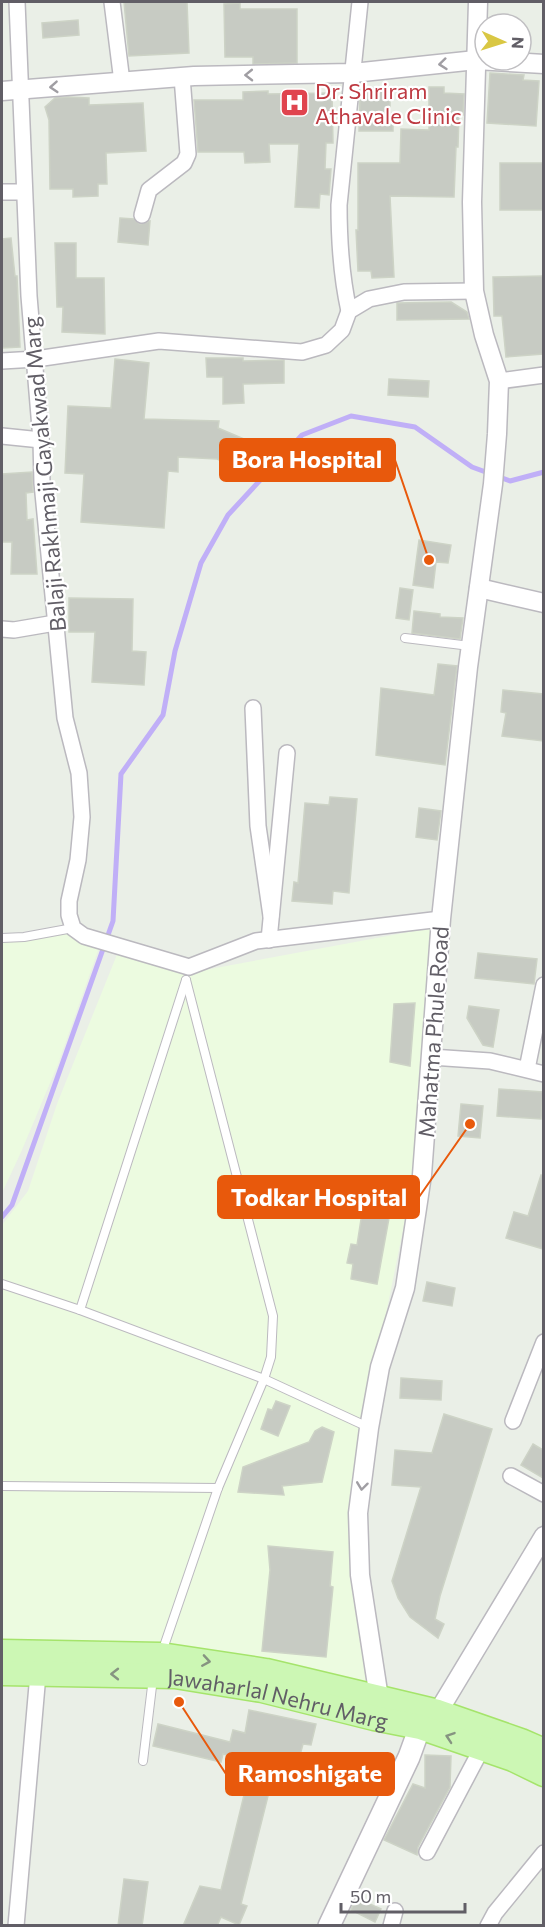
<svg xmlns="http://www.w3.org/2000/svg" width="545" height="1927" font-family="Commissioner,sans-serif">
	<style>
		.commercial { fill: #ecfbe0 }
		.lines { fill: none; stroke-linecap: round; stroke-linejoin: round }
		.stream { stroke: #c0aff7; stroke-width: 5 }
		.building { fill: #c7cbc3; stroke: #cdd3c6; stroke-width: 1.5 }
		.service-casing { stroke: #bbb9bf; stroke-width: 10 }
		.minor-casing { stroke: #bbb9bf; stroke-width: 18 }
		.tertiary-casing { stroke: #bbb9bf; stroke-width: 21 }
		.secondary-casing { stroke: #bbb8bf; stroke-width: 24 }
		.primary-casing { stroke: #a5e46b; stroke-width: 27 }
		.service { stroke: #fff; stroke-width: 8 }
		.minor { stroke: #fff; stroke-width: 15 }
		.tertiary { stroke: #fff; stroke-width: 18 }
		.secondary { stroke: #fff; stroke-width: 21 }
		.primary { stroke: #ccf7b4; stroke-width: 24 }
		.oneway { stroke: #a09ea3 }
		.oneway2 { stroke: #869481 }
		.labels { text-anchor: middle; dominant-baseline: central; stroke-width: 4.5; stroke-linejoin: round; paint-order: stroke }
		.health-label { font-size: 22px; fill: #be3a42; stroke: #fff; text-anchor: start }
		.street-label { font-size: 22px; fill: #615e66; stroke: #fff }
		.leader { fill: none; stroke: #e8590c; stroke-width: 2 }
		.callout-dot { fill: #e8590c; stroke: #fff; stroke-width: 2 }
		.callout { fill: #e8590c; stroke: #e8590c; stroke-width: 2 }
		.callout-label { font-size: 24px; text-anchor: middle; font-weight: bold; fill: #fff }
	</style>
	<rect width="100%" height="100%" fill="#eaefe7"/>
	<g class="commercial">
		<polygon points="436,927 418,1156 358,1452 351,1569 373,1690 2,1646 2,1225 28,1191 57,1104 118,952 183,974"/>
		<polygon points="72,933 99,948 58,1064 22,1150 2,1193 2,943"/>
	</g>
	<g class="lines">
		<polyline class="stream" points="2,1217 12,1205 113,921 121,774 163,715 175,651 201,563 228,515 302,435 351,416 415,427 472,467 510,481 544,472"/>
	</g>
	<g class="building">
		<polygon points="124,2 187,2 189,53 129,56"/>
		<polygon points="240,3 240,9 297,9 297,63 253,64 253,57 225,57 224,4"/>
		<polygon points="78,20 79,35 43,38 42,23"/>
		<polygon points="490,73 524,75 523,80 539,81 536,126 487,123"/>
		<polygon points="390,87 390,113 393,113 393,131 359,131 360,97 369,88"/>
		<polygon points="429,87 444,87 444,93 464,94 463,115 459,115 458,147 456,147 454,197 390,196 394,277 372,278 371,271 358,271 356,230 358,230 358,163 400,163 401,129 429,130"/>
		<polygon points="268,91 268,94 332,93 333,143 326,143 325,169 331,169 329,195 320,194 319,208 295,207 299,144 269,144 270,162 245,163 244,152 198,152 194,100 243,100 243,92"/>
		<polygon points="68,97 89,98 89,105 143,103 146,151 106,153 107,184 98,184 98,196 73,197 73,189 50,189 49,120 45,107 55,98"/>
		<rect x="500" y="163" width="43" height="47"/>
		<polygon points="120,218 134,219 140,224 150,221 148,245 118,242"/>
		<polygon points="11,238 15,276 17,276 20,347 2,348 2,239"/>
		<polygon points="55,243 76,243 76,278 104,278 105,334 62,332 63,307 57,307"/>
		<polygon points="543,276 543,354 506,357 502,316 494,316 493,277"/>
		<polygon points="451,302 467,312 469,319 397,320 397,303"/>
		<polygon points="206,358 243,358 243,361 284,360 284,383 243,384 244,403 223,404 223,377 207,377"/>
		<polygon points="115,359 149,363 144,419 219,421 218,428 256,444 245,471 217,459 178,457 178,472 168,471 164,528 81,522 84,474 65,473 68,406 111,408"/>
		<polygon points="389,379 429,381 428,397 388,395"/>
		<polygon points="32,472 33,492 26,493 27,520 33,519 37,574 11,574 12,542 2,542 2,474"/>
		<polygon points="419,540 451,545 448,563 436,562 433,588 413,585"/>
		<polygon points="400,588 413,590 409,620 396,618"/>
		<polygon points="69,598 133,599 132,651 146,652 144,685 92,682 95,632 69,632"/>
		<polygon points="414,611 440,614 440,617 463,618 460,639 412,633"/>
		<polygon points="438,664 457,666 445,765 376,755 381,688 434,695"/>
		<polygon points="503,690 543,694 543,741 502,736 506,713 501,712"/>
		<polygon points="330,797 357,799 349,893 333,891 332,904 292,901 294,882 298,883 305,803 329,805"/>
		<polygon points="419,808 441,811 437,840 416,837"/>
		<polygon points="478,953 537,959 534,984 475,978"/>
		<polygon points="415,1003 410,1066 390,1062 394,1004"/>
		<polygon points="469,1006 499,1010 493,1047 483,1045 467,1018"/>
		<polygon points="499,1089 543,1092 541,1119 497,1116"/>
		<polygon points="461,1104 483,1106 480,1138 458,1136"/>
		<polygon points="541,1175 543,1176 543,1249 506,1238 514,1212 528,1216"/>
		<polygon points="362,1213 389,1218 377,1284 351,1279 353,1264 347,1263 351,1244 357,1245"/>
		<polygon points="427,1282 455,1288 452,1306 423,1301"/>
		<polygon points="401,1378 442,1381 441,1400 400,1398"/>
		<polygon points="276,1401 290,1406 278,1436 261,1429 268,1409 272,1410"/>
		<polygon points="444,1414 492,1429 440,1596 435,1619 444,1624 438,1638 410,1617 398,1598 392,1581 421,1487 392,1485 395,1450 432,1453"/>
		<polygon points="322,1427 334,1432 322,1482 282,1486 284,1495 238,1492 243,1467 309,1442 315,1431"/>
		<polygon points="533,1444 543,1450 543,1478 521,1465"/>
		<polygon points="268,1546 333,1552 330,1586 333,1587 326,1657 262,1651 270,1570"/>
		<polygon points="249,1710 316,1724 311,1745 303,1744 295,1774 275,1768 241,1904 247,1906 239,1925 221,1917 217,1926 183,1926 200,1886 221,1890 252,1762 223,1754 221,1762 153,1746 158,1724 230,1742 233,1730 245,1733"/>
		<polygon points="425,1755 451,1756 450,1787 418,1847 417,1855 384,1840 413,1784 425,1788"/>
		<polygon points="124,1879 148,1882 142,1926 118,1926"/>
		<polygon points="356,1898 381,1909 375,1922 351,1910"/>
	</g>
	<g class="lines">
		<defs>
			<g id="service">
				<polyline points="405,638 470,646"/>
				<polyline points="2,938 24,937 73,928"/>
				<polyline points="2,1284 80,1310 264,1379 368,1427"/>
				<polyline points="80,1310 186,980"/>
				<polyline points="2,1486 218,1488"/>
				<polyline points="162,1652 218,1488 264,1379 271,1357 273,1316 186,980"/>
				<polyline points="143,1761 153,1678"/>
			</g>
			<g id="minor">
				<polyline points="17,2 29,296 41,440 42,483 65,718 79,773 82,817 78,860 69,901 69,915 73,928 84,936 189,967 256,941 441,919"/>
				<polyline points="112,2 122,82"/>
				<polyline points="2,192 24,192"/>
				<polyline points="142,215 149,190 184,163 188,154 182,77"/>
				<path d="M 349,311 C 341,275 339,241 339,205 L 360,2"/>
				<polyline points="2,361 36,359 159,341 302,352 326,345 342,330 349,311 369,299 404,292 474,291"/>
				<polyline points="499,381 544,375"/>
				<polyline points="2,436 41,440"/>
				<polyline points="2,629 14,630 55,623"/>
				<polyline points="253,708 258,826 271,916"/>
				<polyline points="269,940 287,753"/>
				<polyline points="431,1057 490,1061 544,1074"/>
				<polyline points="527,1069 544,985"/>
				<polyline points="513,1421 544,1342"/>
				<polyline points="511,1476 544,1494"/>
				<polyline points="427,1852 482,1748"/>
				<polyline points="16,1926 38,1674"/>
				<polyline points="391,1926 395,1911"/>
				<polyline points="488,1926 495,1913 544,1853"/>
			</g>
			<g id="tertiary">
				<polyline points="2,91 194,76 353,73 476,60 544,64"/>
				<polyline points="479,588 544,603"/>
				<polyline points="376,1708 379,1698 360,1575 358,1513 369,1428 380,1367 405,1288 422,1175 441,919 468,667 493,484 497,434 499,381 484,335 474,291 472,202 478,2"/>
				<polyline points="438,1712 544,1536"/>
			</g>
			<polyline id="secondary" points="329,1926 409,1757 425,1713"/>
			<g id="primary">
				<polyline points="2,1652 161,1655 266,1671 438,1712 521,1741 544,1751"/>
				<path id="s1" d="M 2,1673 L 175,1676 L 262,1690 L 374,1718 L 420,1727 L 513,1759 L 544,1774"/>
			</g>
		</defs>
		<use href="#service" class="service-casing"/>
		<use href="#minor" class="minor-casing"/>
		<use href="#tertiary" class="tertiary-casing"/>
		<use href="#secondary" class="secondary-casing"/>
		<use href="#primary" class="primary-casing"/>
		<use href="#service" class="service"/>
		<use href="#minor" class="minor"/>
		<use href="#tertiary" class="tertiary"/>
		<use href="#secondary" class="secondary"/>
		<use href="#primary" class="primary"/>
	</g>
	<defs><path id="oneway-chevron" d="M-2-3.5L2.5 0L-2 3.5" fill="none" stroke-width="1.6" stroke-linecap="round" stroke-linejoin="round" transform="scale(1.5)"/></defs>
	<g class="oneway">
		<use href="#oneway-chevron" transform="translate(443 64) rotate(174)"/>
		<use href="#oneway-chevron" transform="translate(249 75) rotate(179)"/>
		<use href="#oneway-chevron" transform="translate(54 87) rotate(176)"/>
		<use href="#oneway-chevron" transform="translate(362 1486) rotate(97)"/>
	</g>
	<g class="oneway2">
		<use href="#oneway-chevron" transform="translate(206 1661) rotate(9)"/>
		<use href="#oneway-chevron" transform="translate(115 1674) rotate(-180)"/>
		<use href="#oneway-chevron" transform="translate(450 1737) rotate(-161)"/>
	</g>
	<defs>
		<symbol id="hospital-square" viewBox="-11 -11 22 22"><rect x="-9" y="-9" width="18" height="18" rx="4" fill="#e0444e" stroke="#fff"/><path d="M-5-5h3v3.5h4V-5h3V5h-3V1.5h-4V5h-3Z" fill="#fff"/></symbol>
	</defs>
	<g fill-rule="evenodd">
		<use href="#hospital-square" x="278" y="86" width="33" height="33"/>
	</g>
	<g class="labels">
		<g class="health-label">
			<text x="315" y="90">Dr. Shriram<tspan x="315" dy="25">Athavale Clinic</tspan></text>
		</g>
		<g class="street-label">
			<text transform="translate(44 474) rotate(-95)">Balaji Rakhmaji Gayakwad Marg</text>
			<text transform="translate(433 1032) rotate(-86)">Mahatma Phule Road</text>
			<text stroke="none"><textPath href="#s1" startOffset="278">Jawaharlal Nehru Marg</textPath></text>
		</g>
	</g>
	<path class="leader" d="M429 560L395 460M470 1124L419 1197M179 1702L226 1774"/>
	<g class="callout-dot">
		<circle cx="429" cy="560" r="6"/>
		<circle cx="470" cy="1124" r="6"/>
		<circle cx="179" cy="1702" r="6"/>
	</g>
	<g class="callout">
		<rect x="220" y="439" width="175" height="42" rx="6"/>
		<rect x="218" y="1176" width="201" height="42" rx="6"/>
		<rect x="226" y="1753" width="168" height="42" rx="6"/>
	</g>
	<g class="callout-label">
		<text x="307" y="468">Bora Hospital</text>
		<text x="319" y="1206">Todkar Hospital</text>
		<text x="310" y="1782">Ramoshigate</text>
	</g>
	<rect width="545" height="1927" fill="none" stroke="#615e66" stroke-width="6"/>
	<g transform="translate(503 42) rotate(93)"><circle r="28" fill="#ffffff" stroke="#c0bfc2" stroke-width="1.5"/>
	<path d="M0-4.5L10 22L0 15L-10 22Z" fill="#d9c743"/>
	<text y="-9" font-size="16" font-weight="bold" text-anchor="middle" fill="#615e66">N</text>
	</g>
	<path d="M341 1903v9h124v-9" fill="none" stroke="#615e66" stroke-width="3"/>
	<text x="350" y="1903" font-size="18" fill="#615e66" stroke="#ffffff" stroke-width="4.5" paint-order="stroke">50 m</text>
</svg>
